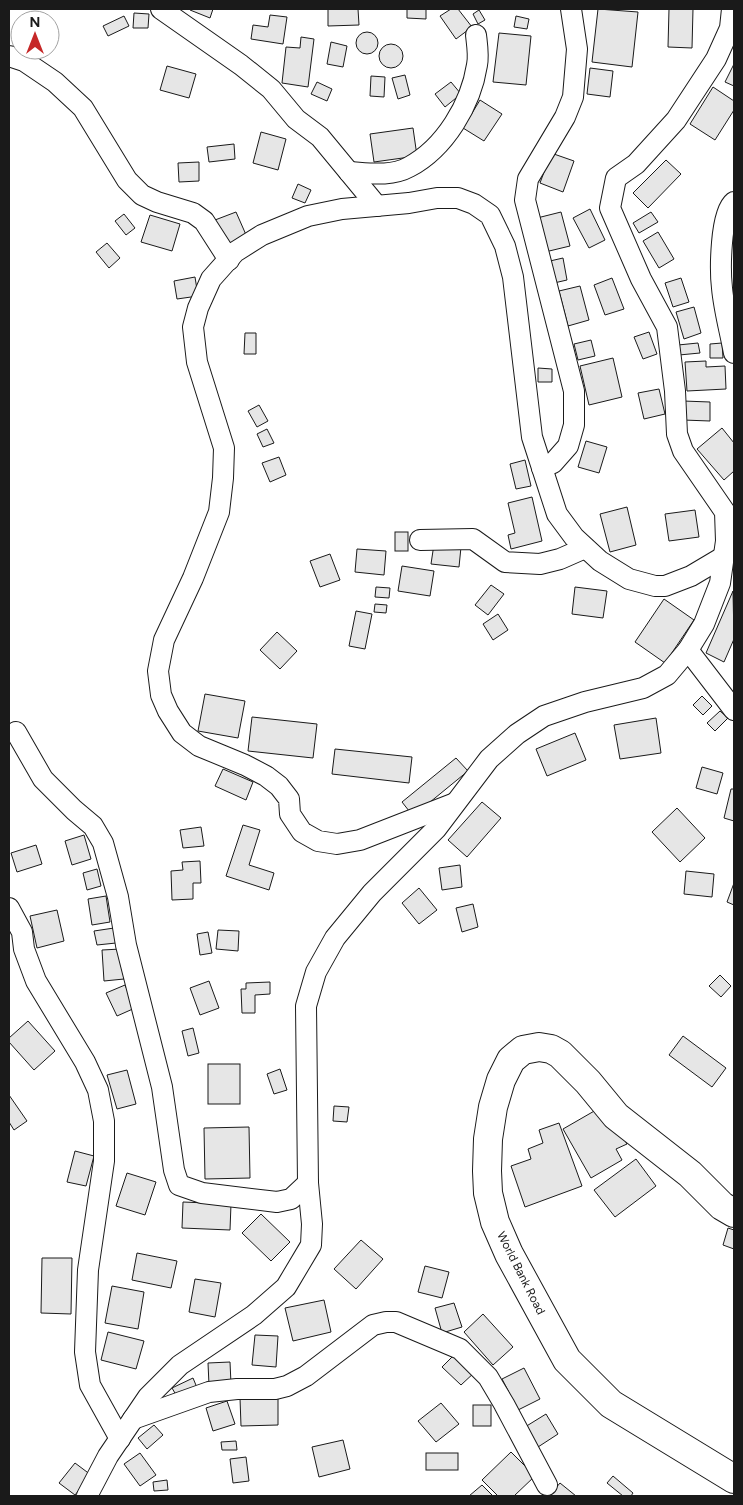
<svg xmlns="http://www.w3.org/2000/svg" width="743" height="1505" font-family="Figtree,sans-serif">
	<style>
		.building { fill: #e6e6e6; stroke: #1a1a1a }
		.lines { fill: none; stroke-linecap: round; stroke-linejoin: round }
		.minor-casing { stroke: #1a1a1a; stroke-width: 22 }
		.primary-casing { stroke: #1a1a1a; stroke-width: 30 }
		.minor { stroke: #fff; stroke-width: 20 }
		.primary { stroke: #fff; stroke-width: 28 }
		.labels { text-anchor: middle; dominant-baseline: central; stroke-width: 4; stroke-linejoin: round; paint-order: stroke }
		.street-label { font-size: 12px; fill: #1a1a1a; stroke: #fff }
	</style>
	<rect width="100%" height="100%" fill="#fff"/>
	<g class="building">
		<polygon points="190,9 213,9 210,18 190,10"/>
		<polygon points="328,9 358,9 359,25 328,26"/>
		<polygon points="407,9 426,9 426,19 407,18"/>
		<polygon points="451,9 458,9 472,27 456,39 440,16"/>
		<polygon points="598,9 638,12 632,67 592,62"/>
		<polygon points="669,9 693,9 692,48 668,47"/>
		<polygon points="479,10 485,20 478,24 473,14"/>
		<polygon points="134,13 149,14 148,28 133,28"/>
		<polygon points="270,15 287,17 283,44 251,39 253,25 268,27"/>
		<polygon points="124,16 129,26 108,36 103,26"/>
		<polygon points="516,16 529,19 527,29 514,27"/>
		<circle cx="367" cy="43" r="11"/>
		<polygon points="499,33 531,36 526,85 493,82"/>
		<polygon points="301,37 314,39 308,87 282,83 286,47 300,48"/>
		<polygon points="331,42 347,46 343,67 327,64"/>
		<circle cx="391" cy="56" r="12"/>
		<polygon points="734,64 734,86 725,82"/>
		<polygon points="167,66 196,74 189,98 160,90"/>
		<polygon points="590,68 613,71 610,97 587,94"/>
		<polygon points="405,75 410,95 398,99 392,78"/>
		<polygon points="371,76 385,77 384,97 370,96"/>
		<polygon points="317,82 332,89 327,101 311,94"/>
		<polygon points="451,82 461,94 445,107 435,94"/>
		<polygon points="713,87 734,101 734,110 715,140 690,124"/>
		<polygon points="480,100 502,114 484,141 463,128"/>
		<polygon points="413,128 417,156 374,162 370,134"/>
		<polygon points="261,132 286,139 278,170 253,163"/>
		<polygon points="234,144 235,159 209,162 207,147"/>
		<polygon points="551,153 574,161 563,192 540,183"/>
		<polygon points="666,160 681,174 648,208 633,193"/>
		<polygon points="199,162 199,181 179,182 178,163"/>
		<polygon points="298,184 311,190 305,203 292,198"/>
		<polygon points="590,209 605,240 589,248 573,218"/>
		<polygon points="236,212 247,237 226,245 215,220"/>
		<polygon points="561,212 570,246 545,252 537,218"/>
		<polygon points="651,212 658,222 639,233 633,223"/>
		<polygon points="124,214 135,228 126,235 115,221"/>
		<polygon points="150,215 180,224 172,251 141,242"/>
		<polygon points="658,232 674,259 659,268 643,241"/>
		<polygon points="107,243 120,258 109,268 96,252"/>
		<polygon points="563,258 567,280 554,283 550,261"/>
		<polygon points="195,277 198,296 177,299 174,281"/>
		<polygon points="612,278 624,309 605,315 594,285"/>
		<polygon points="681,278 689,302 673,307 665,283"/>
		<polygon points="580,286 589,320 568,326 559,291"/>
		<polygon points="694,307 701,333 684,339 676,312"/>
		<polygon points="649,332 657,354 643,359 634,337"/>
		<polygon points="245,333 256,333 256,354 244,354"/>
		<polygon points="591,340 595,356 578,360 574,344"/>
		<polygon points="698,343 700,353 679,355 678,345"/>
		<polygon points="722,343 723,358 710,358 710,344"/>
		<polygon points="613,358 622,397 589,405 580,366"/>
		<polygon points="706,361 706,367 725,366 726,389 687,391 685,362"/>
		<polygon points="538,368 552,369 552,382 538,382"/>
		<polygon points="659,389 665,414 644,419 638,393"/>
		<polygon points="683,401 710,402 710,421 683,420"/>
		<polygon points="259,405 268,421 257,427 248,411"/>
		<polygon points="722,428 734,443 734,471 724,480 697,449"/>
		<polygon points="267,429 274,443 263,447 257,434"/>
		<polygon points="586,441 607,447 599,473 578,467"/>
		<polygon points="279,457 286,475 270,482 262,463"/>
		<polygon points="525,460 531,486 516,489 510,464"/>
		<polygon points="532,497 542,541 511,549 508,535 515,533 508,503"/>
		<polygon points="627,507 636,545 610,552 600,514"/>
		<polygon points="695,510 699,537 669,541 665,514"/>
		<rect x="395" y="532" width="13" height="19"/>
		<polygon points="434,544 461,547 459,567 431,564"/>
		<polygon points="357,549 386,551 384,575 355,572"/>
		<polygon points="330,554 340,580 320,587 310,561"/>
		<polygon points="402,566 434,571 430,596 398,591"/>
		<polygon points="491,585 504,594 488,615 475,605"/>
		<polygon points="376,587 390,588 389,598 375,597"/>
		<polygon points="575,587 607,591 603,618 572,614"/>
		<polygon points="733,591 734,639 724,662 706,653"/>
		<polygon points="664,599 694,620 665,663 635,642"/>
		<polygon points="375,604 387,605 386,613 374,612"/>
		<polygon points="356,611 372,614 365,649 349,646"/>
		<polygon points="498,614 508,630 493,640 483,624"/>
		<polygon points="277,632 297,651 280,669 260,650"/>
		<polygon points="205,694 245,701 238,738 198,731"/>
		<polygon points="702,696 712,706 703,715 693,705"/>
		<polygon points="720,711 728,718 715,731 707,723"/>
		<polygon points="252,717 317,724 313,758 248,751"/>
		<polygon points="656,718 661,753 620,759 614,725"/>
		<polygon points="575,733 586,760 547,776 536,749"/>
		<polygon points="335,749 412,757 409,783 332,774"/>
		<polygon points="456,758 468,771 413,816 402,802"/>
		<polygon points="702,767 723,773 717,794 696,788"/>
		<polygon points="223,769 253,782 246,800 215,786"/>
		<polygon points="731,789 734,789 734,821 724,818"/>
		<polygon points="482,802 501,818 467,857 448,840"/>
		<polygon points="677,808 705,838 680,862 652,832"/>
		<polygon points="243,825 260,830 249,865 274,873 269,890 226,876"/>
		<polygon points="201,827 204,846 183,848 180,830"/>
		<polygon points="84,835 91,859 72,865 65,841"/>
		<polygon points="36,845 42,864 17,872 11,853"/>
		<polygon points="200,861 201,883 193,883 193,899 172,900 171,871 183,870 182,862"/>
		<polygon points="460,865 462,887 442,890 439,868"/>
		<polygon points="97,869 101,886 87,890 83,873"/>
		<polygon points="686,871 714,874 712,897 684,894"/>
		<polygon points="734,883 734,905 727,902"/>
		<polygon points="419,888 437,910 419,924 402,903"/>
		<polygon points="106,896 110,922 92,925 88,899"/>
		<polygon points="473,904 478,927 462,932 456,908"/>
		<polygon points="57,910 64,941 37,948 30,916"/>
		<polygon points="114,928 116,943 97,945 94,931"/>
		<polygon points="218,930 239,931 238,951 216,949"/>
		<polygon points="208,932 212,953 200,955 197,934"/>
		<polygon points="121,949 124,979 104,981 102,950"/>
		<polygon points="720,975 731,986 721,997 709,986"/>
		<polygon points="209,981 219,1008 200,1015 190,988"/>
		<polygon points="270,982 270,994 255,995 255,1013 242,1013 241,989 246,989 246,983"/>
		<polygon points="125,985 135,1008 117,1016 106,993"/>
		<polygon points="28,1021 55,1051 34,1070 9,1042 9,1038"/>
		<polygon points="193,1028 199,1053 188,1056 182,1031"/>
		<polygon points="683,1036 726,1068 712,1087 669,1055"/>
		<rect x="208" y="1064" width="32" height="40"/>
		<polygon points="280,1069 287,1090 274,1094 267,1074"/>
		<polygon points="127,1070 136,1104 117,1109 107,1075"/>
		<polygon points="9,1095 27,1121 14,1130 9,1122"/>
		<polygon points="334,1106 349,1107 347,1122 333,1121"/>
		<polygon points="596,1110 601,1120 610,1115 627,1144 616,1149 622,1160 591,1178 563,1129"/>
		<polygon points="559,1123 582,1186 525,1207 511,1166 531,1159 528,1149 543,1143 539,1130"/>
		<polygon points="249,1127 250,1178 205,1179 204,1128"/>
		<polygon points="75,1151 94,1156 86,1186 67,1182"/>
		<polygon points="636,1159 656,1186 615,1217 594,1190"/>
		<polygon points="127,1173 156,1182 145,1215 116,1206"/>
		<polygon points="183,1202 231,1204 230,1230 182,1228"/>
		<polygon points="261,1214 290,1242 271,1261 242,1233"/>
		<polygon points="728,1228 734,1230 734,1249 723,1245"/>
		<polygon points="361,1240 383,1259 356,1289 334,1269"/>
		<polygon points="137,1253 177,1261 171,1288 132,1280"/>
		<polygon points="42,1258 72,1258 71,1314 41,1313"/>
		<polygon points="425,1266 449,1272 442,1298 418,1292"/>
		<polygon points="195,1279 221,1283 215,1317 189,1312"/>
		<polygon points="112,1286 144,1292 138,1329 105,1323"/>
		<polygon points="324,1300 331,1332 293,1341 285,1308"/>
		<polygon points="454,1303 462,1327 442,1333 435,1308"/>
		<polygon points="483,1314 513,1347 493,1365 464,1332"/>
		<polygon points="108,1332 144,1341 136,1369 101,1360"/>
		<polygon points="255,1335 278,1336 276,1367 252,1365"/>
		<polygon points="457,1352 476,1371 461,1385 442,1367"/>
		<polygon points="230,1362 231,1384 209,1385 208,1363"/>
		<polygon points="524,1368 540,1399 518,1410 502,1379"/>
		<polygon points="193,1378 198,1390 179,1400 172,1388"/>
		<polygon points="240,1398 278,1398 278,1425 241,1426"/>
		<polygon points="227,1401 235,1424 213,1431 206,1408"/>
		<polygon points="441,1403 459,1424 436,1442 418,1421"/>
		<rect x="473" y="1405" width="18" height="21"/>
		<polygon points="546,1414 558,1434 538,1447 525,1427"/>
		<polygon points="154,1425 163,1435 147,1449 138,1438"/>
		<polygon points="343,1440 350,1469 319,1477 312,1447"/>
		<polygon points="236,1441 237,1450 222,1450 221,1442"/>
		<polygon points="511,1452 535,1476 514,1496 498,1496 482,1480"/>
		<polygon points="140,1453 156,1475 140,1486 124,1464"/>
		<rect x="426" y="1453" width="32" height="17"/>
		<polygon points="246,1457 249,1481 233,1483 230,1459"/>
		<polygon points="75,1463 91,1475 75,1495 59,1483"/>
		<polygon points="613,1476 633,1493 631,1496 623,1496 607,1483"/>
		<polygon points="167,1480 168,1490 154,1491 153,1482"/>
		<polygon points="560,1483 576,1496 549,1496"/>
		<polygon points="482,1485 493,1496 469,1496"/>
	</g>
	<g class="lines">
		<defs>
			<g id="minor">
				<polyline points="161,9 241,65 271,89 296,119 320,137 377,206"/>
				<polyline points="9,56 24,61 55,82 83,108 127,180 142,195 157,202 193,213 204,221 229,260"/>
				<path d="M 349,172 C 368,173 391,177 409,167 C 445,148 471,104 477,65 C 479,56 477,44 476,35"/>
				<path d="M 734,202 C 720,213 720,271 722,288 C 724,310 730,331 734,353"/>
				<polyline points="542,468 553,463 568,446 574,425 574,391 525,200 528,179 565,117 573,97 577,49 571,9"/>
				<polyline points="420,540 473,539 505,562 540,564 560,559 585,548"/>
				<polyline points="688,650 734,710"/>
				<polyline points="16,732 43,779 74,810 93,826 103,843 118,897 126,945 162,1087 174,1170 179,1185 202,1193 277,1202 291,1199 308,1183"/>
				<polyline points="455,803 360,840 337,844 318,841 302,832 290,814 289,799 279,786 266,776 245,765 199,746 182,733 168,711 161,695 158,671 164,640 193,578 219,512 223,478 224,448 197,362 193,327 198,308 211,279 235,252 262,235 308,216 342,209 409,203 437,198 458,198 474,204 490,215 505,246 513,277 532,437 557,514 574,537 600,561 629,579 655,586 665,586 691,576 723,557"/>
				<polyline points="9,908 22,932 24,949 36,981 85,1062 98,1090 104,1121 104,1161 88,1270 85,1352 90,1385 120,1439"/>
				<polyline points="133,1419 209,1392 237,1389 275,1389 287,1386 306,1376 373,1325 386,1322 396,1322 460,1349 488,1377 504,1404 547,1485"/>
				<polyline points="87,1496 108,1456 148,1397 180,1365 254,1315 286,1287 311,1245 312,1224 308,1183 306,1006 316,972 335,938 372,893 436,829 489,759 517,734 544,716 585,702 643,688 667,675 688,650 704,624 720,583 726,541 725,512 683,451 677,434 675,391 667,327 641,279 610,208 616,178 636,164 676,120 716,59 730,28 732,9"/>
			</g>
			<polyline id="primary" points="734,1213 722,1206 690,1174 616,1116 588,1082 560,1054 551,1049 539,1047 523,1050 511,1060 501,1080 493,1107 488,1139 487,1171 488,1193 495,1222 509,1254 567,1360 611,1404 734,1479"/>
		</defs>
		<use href="#minor" class="minor-casing"/>
		<use href="#primary" class="primary-casing"/>
		<use href="#minor" class="minor"/>
		<use href="#primary" class="primary"/>
	</g>
	<g class="labels">
		<g class="street-label">
			<text transform="translate(521 1273) rotate(63)">World Bank Road</text>
		</g>
	</g>
	<rect width="743" height="1505" fill="none" stroke="#1a1a1a" stroke-width="20"/>
	<g transform="translate(35 35)"><circle r="24" fill="#ffffff" stroke="#a3a3a3"/>
	<path d="M0-4L9 19L0 12L-9 19Z" fill="#c62828"/>
	<text y="-8" font-size="14" font-weight="bold" text-anchor="middle" fill="#1a1a1a">N</text>
	</g>
</svg>
